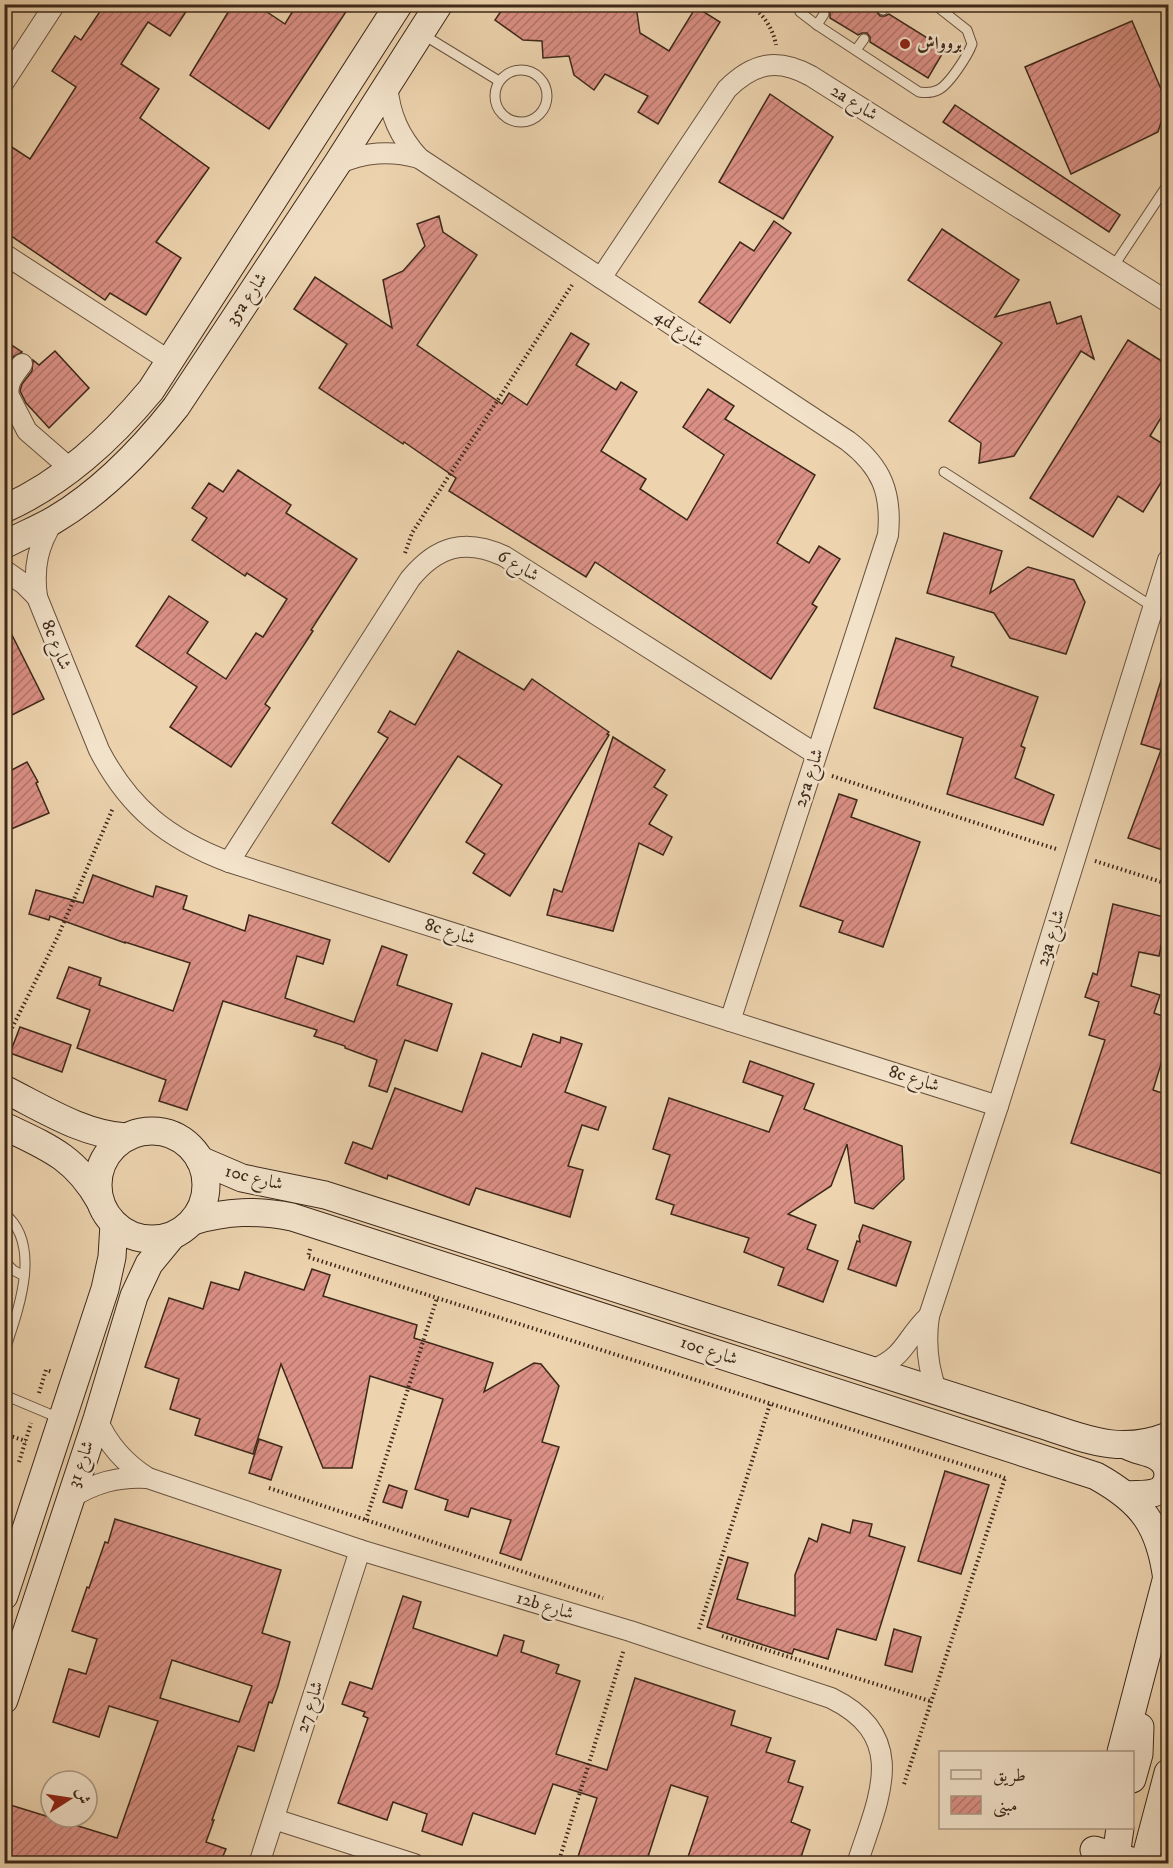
<svg xmlns="http://www.w3.org/2000/svg" width="1173" height="1868" font-family="'IM FELL DW Pica',Amiri,serif">
	<style>
		.building { fill: url(#building-hatch); stroke: #3d281a; stroke-width: 1.5; fill-rule: evenodd }
		.lines { fill: none; stroke-linecap: round; stroke-linejoin: round }
		.lane-casing { stroke: #69533f; stroke-width: 11 }
		.street-casing { stroke: #69533f; stroke-width: 22 }
		.secondary-casing { stroke: #3d281a; stroke-width: 29 }
		.path { stroke: #3d281a; stroke-width: 4; stroke-dasharray: 1.5 3; stroke-linecap: butt }
		.lane { stroke: #f3e3cb; stroke-width: 9 }
		.street { stroke: #f3e3cb; stroke-width: 20 }
		.secondary { stroke: #f3e3cb; stroke-width: 27 }
		.poi-dot { fill: #8f2418; stroke: #f3e3cb; stroke-width: 2 }
		.labels { text-anchor: middle; dominant-baseline: central; stroke-width: 5; stroke-linejoin: round; paint-order: stroke }
		.poi-label { font-size: 18px; font-weight: bold; fill: #3d281a; stroke: #f3e3cb; text-anchor: start }
		.street-label { font-size: 18px; fill: #3d281a; stroke: #f3e3cb }
	</style>
	<defs>
		<pattern id="building-hatch" width="6" height="6" patternUnits="userSpaceOnUse" patternTransform="scale(1.5)"><rect width="6" height="6" fill="#db9085"/><path d="M-1 1l2-2M0 6l6-6M5 7l2-2" fill="none" stroke="#b3766c"/></pattern>
	</defs>
	<rect width="100%" height="100%" fill="#edd4af"/>
	<filter id="stains"><feTurbulence type="fractalNoise" baseFrequency=".00333" numOctaves="4"/><feColorMatrix values="0 0 0 0 .2 0 0 0 0 .09 0 0 0 0 .02 0 0 0 .5 -.17"/></filter>
	<radialGradient id="worn" r=".72"><stop offset=".6" stop-color="#630" stop-opacity="0"/><stop offset="1" stop-color="#630" stop-opacity=".3"/></radialGradient>
	<g class="building">
		<polygon points="105,4 191,4 170,36 148,22 121,64 159,89 140,118 209,168 156,242 181,258 146,315 110,293 105,300 4,231 4,142 30,159 76,87 52,71 75,36 81,40"/>
		<polygon points="233,4 255,4 285,24 297,4 351,4 269,129 190,75"/>
		<polygon points="506,4 603,4 609,9 636,6 640,33 669,51 696,7 720,22 658,124 638,112 648,96 605,74 594,90 574,75 569,56 543,58 542,41 523,40 495,20"/>
		<polygon points="809,4 874,4 877,6 877,12 880,16 885,16 889,14 945,49 928,78 870,42 870,37 867,33 862,33 858,35 830,18 830,11 827,8 821,8 818,10"/>
		<polygon points="1132,21 1167,103 1158,132 1071,174 1025,67"/>
		<polygon points="770,94 833,137 783,219 719,182"/>
		<polygon points="955,105 1120,215 1109,232 943,122"/>
		<polygon points="439,216 443,232 477,255 417,345 502,404 509,393 527,405 571,333 589,344 576,365 616,390 621,382 637,392 601,451 646,479 640,489 687,520 724,455 683,427 708,389 734,406 725,419 815,475 777,543 809,563 819,546 840,559 812,604 817,607 771,679 595,562 586,577 449,491 456,478 404,442 403,444 319,388 347,344 294,309 315,277 392,328 383,280 403,271 425,246 417,224"/>
		<polygon points="774,221 791,233 730,323 699,302 740,242 754,251"/>
		<polygon points="942,229 1019,280 995,317 1050,302 1057,324 1081,316 1094,359 1081,351 1014,456 979,463 981,443 949,421 1002,343 908,280"/>
		<polygon points="4,340 22,352 13,357 4,368"/>
		<polygon points="1128,340 1168,365 1168,406 1150,436 1168,447 1168,471 1143,512 1118,496 1093,537 1030,498"/>
		<polygon points="55,351 89,388 49,428 26,403 20,391 22,384 32,371 33,360 39,365"/>
		<polygon points="238,470 291,505 286,513 357,559 311,630 313,631 265,704 270,708 231,767 170,727 197,687 136,646 169,596 208,622 187,653 226,679 256,633 263,637 287,599 247,573 245,576 192,540 207,518 192,508 209,483 223,492"/>
		<polygon points="944,533 1002,551 990,593 1028,567 1074,580 1085,602 1066,654 1010,638 994,613 927,593"/>
		<polygon points="4,619 44,699 4,719"/>
		<polygon points="896,638 954,657 951,666 1038,697 1021,746 1025,748 1015,778 1054,795 1043,825 947,794 963,738 874,708"/>
		<polygon points="458,651 524,690 532,679 609,732 607,734 609,735 510,896 473,873 485,854 466,842 502,785 458,756 389,862 332,823 388,738 378,732 390,711 415,725"/>
		<polygon points="1164,671 1168,671 1168,852 1128,838 1161,750 1141,744"/>
		<polygon points="613,737 665,770 654,787 667,795 649,824 672,837 663,855 639,843 613,931 547,915 554,889 562,892"/>
		<polygon points="27,762 38,782 36,783 49,813 4,832 4,774"/>
		<polygon points="839,794 857,800 851,817 920,842 883,947 839,932 843,921 800,906"/>
		<polygon points="93,875 153,897 156,886 187,896 183,909 245,931 249,915 330,940 323,964 297,956 285,998 354,1022 382,946 407,955 397,985 452,1004 437,1051 405,1040 387,1092 369,1086 377,1060 345,1048 345,1046 314,1036 317,1030 223,1001 187,1110 159,1101 166,1080 77,1048 90,1010 57,998 69,967 101,978 99,985 173,1011 190,963 125,942 125,943 50,916 49,920 29,914 36,890 83,903"/>
		<polygon points="1113,904 1168,918 1168,939 1163,937 1159,956 1139,952 1131,986 1160,995 1154,1013 1168,1018 1168,1041 1153,1090 1168,1095 1168,1176 1071,1143 1105,1040 1089,1035 1099,1002 1085,997 1093,973 1097,975"/>
		<polygon points="20,1027 71,1045 62,1072 10,1053"/>
		<polygon points="533,1034 560,1043 561,1037 582,1044 565,1092 606,1107 598,1130 582,1125 568,1166 583,1170 570,1217 476,1188 469,1205 388,1175 387,1179 345,1163 353,1142 372,1149 395,1088 462,1112 482,1053 521,1067"/>
		<polygon points="750,1061 814,1084 804,1109 902,1146 904,1179 873,1209 855,1203 847,1144 831,1186 788,1214 816,1225 807,1249 838,1261 823,1302 778,1285 784,1268 744,1252 749,1238 671,1214 674,1205 656,1199 670,1155 653,1149 669,1098 769,1132 783,1096 743,1082"/>
		<polygon points="863,1225 911,1242 896,1286 848,1269 857,1241 860,1242 859,1236"/>
		<polygon points="312,1269 330,1275 323,1296 417,1325 414,1338 493,1363 484,1392 534,1363 541,1364 559,1386 542,1442 559,1447 521,1560 500,1553 511,1520 471,1508 468,1517 445,1510 448,1500 415,1489 443,1399 370,1376 352,1468 323,1468 281,1364 253,1454 195,1435 200,1419 170,1409 179,1379 145,1367 169,1298 203,1309 211,1282 239,1290 245,1272 304,1290"/>
		<polygon points="259,1439 282,1447 271,1480 249,1473"/>
		<polygon points="945,1471 989,1485 961,1574 918,1561"/>
		<polygon points="389,1485 407,1491 402,1508 383,1502"/>
		<path d="M 115,1519 L 281,1570 L 262,1633 L 290,1642 L 278,1686 L 272,1703 L 269,1702 L 254,1751 L 238,1746 L 212,1820 L 214,1820 L 206,1842 L 226,1849 L 220,1863 L 4,1863 L 4,1803 L 117,1838 L 158,1721 L 109,1706 L 99,1737 L 53,1722 L 69,1669 L 86,1674 L 97,1639 L 72,1631 L 87,1587 L 89,1588 L 105,1542 L 108,1543 ZM 172,1660 L 252,1686 L 239,1722 L 160,1698 Z"/>
		<polygon points="853,1520 872,1524 869,1536 905,1547 876,1640 837,1629 828,1659 794,1649 792,1654 707,1627 728,1557 748,1563 737,1599 795,1616 795,1575 809,1538 817,1542 822,1524 850,1533"/>
		<polygon points="403,1596 421,1602 413,1628 497,1656 504,1635 524,1641 521,1652 559,1665 556,1673 580,1681 556,1754 607,1770 635,1678 735,1711 731,1725 771,1738 766,1752 795,1761 788,1782 803,1787 791,1822 810,1830 799,1863 686,1863 708,1797 671,1785 646,1863 576,1863 597,1798 553,1784 535,1834 473,1813 462,1845 422,1831 427,1814 393,1802 387,1820 338,1803 368,1718 363,1716 365,1712 342,1704 350,1682 372,1689"/>
		<polygon points="894,1629 921,1637 912,1672 885,1665"/>
	</g>
	<g class="lines">
		<defs>
			<g id="lane">
				<path d="M 797,4 L 800,12 L 817,25 L 919,92 C 926,93 932,93 938,90 C 949,85 968,55 972,44 L 967,30 L 934,4"/>
				<polyline points="883,10 887,4"/>
				<polyline points="817,25 824,14"/>
				<polyline points="422,34 499,81"/>
				<polyline points="856,50 864,39"/>
				<circle cx="521" cy="96" r="26"/>
				<polyline points="1113,267 1168,184"/>
				<polyline points="944,472 1153,607"/>
				<path d="M 4,1213 C 44,1245 17,1313 4,1353"/>
				<polyline points="4,1261 13,1270 24,1276"/>
				<polyline points="4,1392 9,1397 59,1418"/>
			</g>
			<g id="street">
				<polyline points="4,82 55,4"/>
				<path d="M 387,85 C 390,115 399,136 419,158 L 848,441 C 882,467 892,493 888,535 L 730,1021"/>
				<path d="M 337,164 C 365,152 390,150 419,158"/>
				<polyline points="4,254 171,362"/>
				<path d="M 601,278 L 727,89 C 754,62 778,58 811,76 L 1168,302"/>
				<path d="M 22,364 C 15,374 6,383 9,396 L 27,431 L 72,470"/>
				<path d="M 54,520 C 38,545 33,567 37,597 L 99,750 C 129,808 168,839 229,862 L 998,1106"/>
				<polyline points="4,570 24,584 37,597"/>
				<path d="M 229,862 L 410,579 C 437,546 465,538 504,556 L 816,754"/>
				<path d="M 872,1370 C 907,1356 905,1338 929,1316"/>
				<path d="M 937,1392 C 927,1366 925,1343 929,1316 L 998,1106 L 1168,560"/>
				<path d="M 97,1419 C 108,1445 124,1463 148,1478 L 360,1550 L 630,1631 L 831,1698 C 911,1737 878,1799 857,1864"/>
				<path d="M 69,1499 C 94,1483 118,1476 148,1478"/>
				<polyline points="274,1819 414,1864"/>
				<polyline points="259,1864 360,1550"/>
			</g>
			<g id="secondary">
				<path d="M 4,509 C 64,482 110,439 151,390 L 399,4"/>
				<path d="M 4,545 C 21,536 38,529 54,520 C 103,491 142,450 176,407 L 337,164 L 439,4"/>
				<path d="M 4,1089 C 44,1109 82,1134 126,1137"/>
				<path d="M 4,1126 C 48,1147 75,1157 100,1201"/>
				<circle cx="152" cy="1185" r="54"/>
				<path d="M 200,1160 L 242,1178 L 325,1195 L 1033,1422 C 1082,1437 1117,1456 1168,1436"/>
				<path d="M 193,1221 C 227,1211 257,1210 292,1217 L 1096,1476 C 1143,1502 1160,1526 1167,1580"/>
				<path d="M 1126,1495 C 1142,1493 1166,1499 1168,1475 C 1168,1469 1165,1462 1159,1458 C 1151,1452 1137,1451 1128,1446"/>
				<polyline points="4,1596 105,1289 112,1257 114,1224"/>
				<polyline points="4,1700 97,1419 134,1296 149,1264 172,1236"/>
				<polyline points="1121,1752 1168,1573"/>
				<polyline points="1132,1779 1139,1754 1140,1727"/>
				<polyline points="1094,1850 1141,1864"/>
				<polyline points="1115,1864 1120,1828"/>
				<polyline points="1144,1864 1168,1773"/>
			</g>
		</defs>
		<use href="#lane" class="lane-casing"/>
		<use href="#street" class="street-casing"/>
		<use href="#secondary" class="secondary-casing"/>
		<g class="path">
			<path d="M 749,4 C 763,14 773,28 776,45"/>
			<polyline points="4,470 9,480"/>
			<polyline points="405,553 412,533 572,285"/>
			<polyline points="832,776 1056,849"/>
			<polyline points="1095,861 1168,884"/>
			<polyline points="4,1044 58,936 113,808"/>
			<polyline points="310,1249 308,1257 1005,1478"/>
			<polyline points="39,1393 46,1370 53,1372"/>
			<polyline points="4,1434 26,1441"/>
			<polyline points="19,1462 31,1423"/>
			<polyline points="269,1488 603,1598"/>
			<polyline points="366,1520 437,1298"/>
			<polyline points="699,1629 770,1404"/>
			<polyline points="722,1636 930,1701"/>
			<polyline points="904,1784 1005,1478"/>
			<polyline points="558,1864 624,1649"/>
			<polyline points="1056,1864 1071,1857"/>
		</g>
		<use href="#lane" class="lane"/>
		<use href="#street" class="street"/>
		<use href="#secondary" class="secondary"/>
	</g>
	<circle class="poi-dot" cx="905" cy="44" r="6"/>
	<g class="labels">
		<g class="poi-label">
			<text x="917" y="44">بروواش</text>
		</g>
		<g class="street-label">
			<text transform="translate(854 103) rotate(32)">2a شارع</text>
			<text transform="translate(247 299) rotate(-56)">35a شارع</text>
			<text transform="translate(679 329) rotate(33)">4d شارع</text>
			<text transform="translate(518 566) rotate(31)">شارع 6</text>
			<text transform="translate(56 645) rotate(68)">8c شارع</text>
			<text transform="translate(809 778) rotate(-72)">25a شارع</text>
			<text transform="translate(450 932) rotate(18)">8c شارع</text>
			<text transform="translate(1051 938) rotate(-72)">23a شارع</text>
			<text transform="translate(914 1079) rotate(18)">8c شارع</text>
			<text transform="translate(254 1178) rotate(14)">10c شارع</text>
			<text transform="translate(709 1351) rotate(18)">10c شارع</text>
			<text transform="translate(81 1464) rotate(-71)">شارع 31</text>
			<text transform="translate(545 1606) rotate(17)">12b شارع</text>
			<text transform="translate(310 1707) rotate(-72)">شارع 27</text>
		</g>
	</g>
	<rect width="1173" height="1868" fill="none" stroke="#edd4af" stroke-width="24"/>
	<rect x="6" y="6" width="1161" height="1856" fill="none" stroke="#3d281a" stroke-width="3"/>
	<rect x="12" y="12" width="1149" height="1844" fill="none" stroke="#3d281a" stroke-width="1.5"/>
	<rect x="939" y="1751" width="195" height="78" fill="#f3e3cb" stroke="#aa9884" stroke-width="1.5"/>
	<rect x="951" y="1770" width="30" height="9" fill="#f3e3cb" stroke="#aa9884" stroke-width="1.5"/>
	<text x="993" y="1781" font-size="18" fill="#3d281a">طريق</text>
	<rect x="951" y="1796" width="30" height="18" fill="url(#building-hatch)" stroke="#aa9884" stroke-width="1.5"/>
	<text x="993" y="1811" font-size="18" fill="#3d281a">مبنى</text>
	<g transform="translate(69 1799) rotate(78)"><circle r="28" fill="#f3e3cb" stroke="#aa9884" stroke-width="1.5"/>
	<path d="M0-4.5L10 22L0 15L-10 22Z" fill="#8f2418"/>
	<text y="-9" font-size="16" font-weight="bold" text-anchor="middle" fill="#3d281a">ش</text>
	</g>
	<rect width="100%" height="100%" filter="url(#stains)"/>
	<rect width="100%" height="100%" fill="url(#worn)"/>
</svg>
